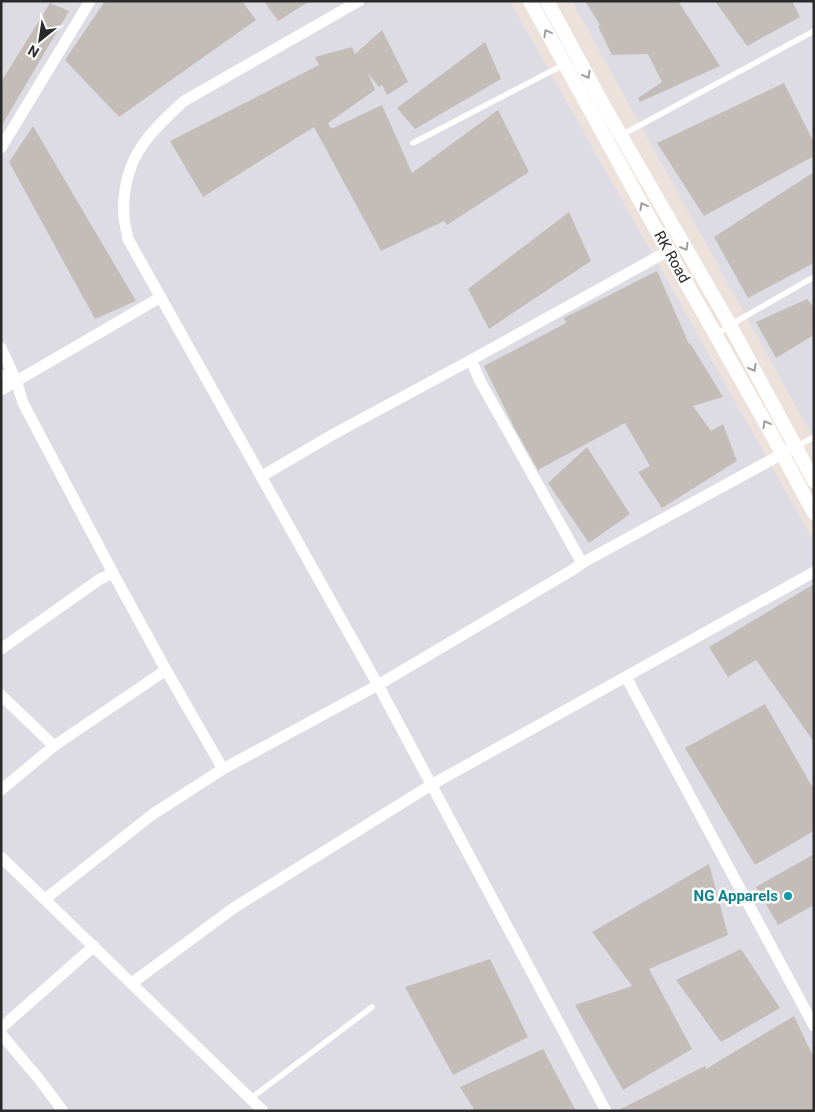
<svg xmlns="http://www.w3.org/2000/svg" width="815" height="1112" font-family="Roboto,sans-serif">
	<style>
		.industrial { fill: #dddce4 }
		.building { fill: #c4bdb7 }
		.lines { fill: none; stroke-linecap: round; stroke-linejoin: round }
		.service { stroke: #fff; stroke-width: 5.5 }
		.minor { stroke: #fff; stroke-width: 11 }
		.tertiary { stroke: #fff; stroke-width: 14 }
		.oneway { stroke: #9f9f9f }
		.culture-dot { fill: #0f9aa8; stroke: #fff; stroke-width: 2 }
		.labels { text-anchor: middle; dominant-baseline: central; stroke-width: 5; stroke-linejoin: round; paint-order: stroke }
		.street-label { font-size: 15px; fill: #2a2a2a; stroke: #fff }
		.culture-label { font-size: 15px; font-weight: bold; fill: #0d838f; stroke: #fff; text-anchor: end }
	</style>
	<rect width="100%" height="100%" fill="#ece2db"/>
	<g class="industrial">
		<polygon points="1,1 510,1 814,542 814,1111 1,1111"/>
		<polygon points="572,1 814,1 814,439"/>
	</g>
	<g class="building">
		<polygon points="105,1 242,1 256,20 119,117 65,60"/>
		<polygon points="264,1 310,1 278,21"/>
		<polygon points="585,1 678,1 720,66 640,102 638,98 662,82 648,54 612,55 598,26 600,25"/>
		<polygon points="715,1 792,1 800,17 747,46"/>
		<polygon points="50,3 69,11 1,127 1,82"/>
		<polygon points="382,30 408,82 387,95 382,85 379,87 368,73 375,90 328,123 331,129 382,105 412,173 498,110 529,172 447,225 444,221 381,251 314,127 203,197 170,141 319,65 315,57 352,47 355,54"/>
		<polygon points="485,42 501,79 415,129 397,108"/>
		<polygon points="784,83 814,143 814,156 704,216 657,143"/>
		<polygon points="33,126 136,301 95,319 9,162"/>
		<polygon points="814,172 814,263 748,298 714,237"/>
		<polygon points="569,212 591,261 489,329 468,289"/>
		<polygon points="657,271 689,344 690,343 723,397 693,406 711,431 723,424 737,461 662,508 638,472 650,466 625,423 538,470 514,427 484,366 566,323 564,318"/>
		<polygon points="807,299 814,307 814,335 776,358 756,322"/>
		<polygon points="587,447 630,514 589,543 548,483"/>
		<polygon points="814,584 814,742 756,660 728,677 709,647"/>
		<polygon points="765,704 814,790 814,831 755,865 685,748"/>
		<polygon points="814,854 814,905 778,925 756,887"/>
		<polygon points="709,864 728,935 649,969 692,1049 623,1090 575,1005 632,986 592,932"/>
		<polygon points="741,949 780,1008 721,1042 676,980"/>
		<polygon points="490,959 528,1037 453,1075 405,987"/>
		<polygon points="794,1016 814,1058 814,1111 617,1111 705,1066 706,1069"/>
		<polygon points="543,1049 576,1111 475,1111 460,1087"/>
	</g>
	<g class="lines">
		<g class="service">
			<polyline points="620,136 814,31"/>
			<polyline points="413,143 565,64"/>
			<polyline points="716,335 730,325 814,277"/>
			<polyline points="796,447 814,437"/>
			<polyline points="250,1099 372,1007"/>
		</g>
		<g class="minor">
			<path d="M 359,1 L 184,101 C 170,114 155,127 144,143 C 129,163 122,191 124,216 C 124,223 127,231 128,239 L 378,685 L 606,1111"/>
			<polyline points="1,148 90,1"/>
			<polyline points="1,348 16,380 23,403 113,573 166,670 223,769"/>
			<polyline points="471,360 480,381 582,563"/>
			<polyline points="1,375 16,380"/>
			<polyline points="1,390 161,297"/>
			<polyline points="262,476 332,435 471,360 668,251"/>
			<polyline points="1,649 100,579 113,573"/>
			<polyline points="626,677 814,1026"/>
			<polyline points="1,695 54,746"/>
			<polyline points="1,790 54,746 166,670"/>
			<polyline points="1,857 263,1111"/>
			<polyline points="45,899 153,814 223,769 378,685 574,569 582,563 795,447"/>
			<polyline points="132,983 235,907 431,785 814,572"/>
			<polyline points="1,1028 94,946"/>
			<polyline points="1,1034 39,1079 63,1111"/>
		</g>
		<g class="tertiary">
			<polyline points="530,1 644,208 766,424 814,513"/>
			<polyline points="547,1 605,108 730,325 814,481"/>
		</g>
	</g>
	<defs><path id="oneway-chevron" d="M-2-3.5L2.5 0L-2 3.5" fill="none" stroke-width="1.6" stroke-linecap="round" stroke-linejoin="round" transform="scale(1.25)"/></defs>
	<g class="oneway">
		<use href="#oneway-chevron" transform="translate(547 33) rotate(-119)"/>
		<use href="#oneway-chevron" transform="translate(587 75) rotate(61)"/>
		<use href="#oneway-chevron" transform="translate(643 206) rotate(-119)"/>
		<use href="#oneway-chevron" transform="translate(685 247) rotate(60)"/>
		<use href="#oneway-chevron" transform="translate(753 368) rotate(62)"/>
		<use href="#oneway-chevron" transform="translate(766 424) rotate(-119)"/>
	</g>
	<circle class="culture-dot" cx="788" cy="896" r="5"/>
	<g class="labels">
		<g class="street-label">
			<text transform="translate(672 257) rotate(61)">RK Road</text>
		</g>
		<g class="culture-label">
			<text x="778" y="896">NG Apparels</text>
		</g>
	</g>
	<rect width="815" height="1112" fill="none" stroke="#2a2a2a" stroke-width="5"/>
	<g transform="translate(40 40) rotate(210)" stroke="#ffffff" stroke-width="4" paint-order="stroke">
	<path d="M0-4L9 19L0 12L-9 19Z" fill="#2a2a2a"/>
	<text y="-8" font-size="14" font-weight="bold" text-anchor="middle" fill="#2a2a2a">N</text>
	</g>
</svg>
